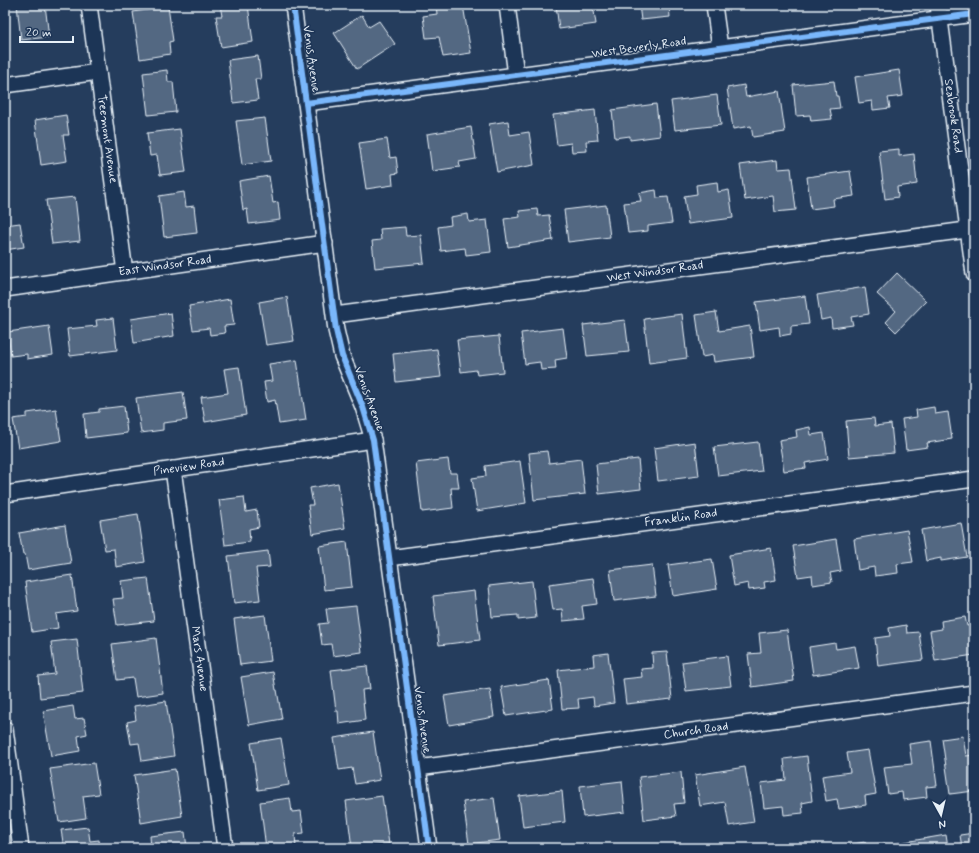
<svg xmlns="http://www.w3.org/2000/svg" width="979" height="853" font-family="Mynerve,sans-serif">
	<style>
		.building { fill: #536782; stroke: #e8f1f8 }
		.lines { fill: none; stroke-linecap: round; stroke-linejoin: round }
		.minor-casing { stroke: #e8f1f8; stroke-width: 18 }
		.minor { stroke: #1d3557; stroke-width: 15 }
		.cycleway-casing { stroke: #1d3557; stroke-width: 8 }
		.cycleway { stroke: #7ab7fb; stroke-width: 6 }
		.labels { text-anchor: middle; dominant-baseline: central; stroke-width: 3; stroke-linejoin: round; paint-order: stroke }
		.street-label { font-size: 12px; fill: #e8f1f8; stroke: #1d3557 }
	</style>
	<rect width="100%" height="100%" fill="#253d5d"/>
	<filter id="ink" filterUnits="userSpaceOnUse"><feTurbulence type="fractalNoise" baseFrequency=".025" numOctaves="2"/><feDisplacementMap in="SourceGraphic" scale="8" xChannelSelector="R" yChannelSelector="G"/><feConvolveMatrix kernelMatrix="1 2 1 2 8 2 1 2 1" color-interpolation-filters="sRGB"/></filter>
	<g filter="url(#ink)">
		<g class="building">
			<polygon points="17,5 45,5 49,37 21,40"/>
			<polygon points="220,5 248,5 253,42 221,47 216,16 222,16"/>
			<polygon points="436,5 463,5 471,53 443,57 439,37 426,38 423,16 437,14"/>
			<polygon points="556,5 593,5 596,24 559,29"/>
			<polygon points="639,5 669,5 670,17 641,20"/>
			<polygon points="168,7 173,41 169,42 170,54 140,59 133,12"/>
			<polygon points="362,15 369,27 379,21 395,44 357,69 334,33"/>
			<polygon points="258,56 261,79 255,79 258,100 233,103 228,60"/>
			<polygon points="167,70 168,82 173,82 176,112 148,115 143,73"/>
			<polygon points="899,70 903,96 888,98 890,108 873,110 872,101 859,103 855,77"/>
			<polygon points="834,81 836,96 838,96 840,108 830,109 832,119 811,121 810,115 796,116 793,85"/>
			<polygon points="744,85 746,97 779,91 785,132 753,137 751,126 733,129 727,88"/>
			<polygon points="717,95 721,125 675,130 671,101"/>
			<polygon points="656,104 660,136 630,140 630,136 615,138 612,110"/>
			<polygon points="595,110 598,140 586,141 587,151 572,152 571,143 557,145 553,115"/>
			<polygon points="66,115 69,135 63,135 67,161 41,165 35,120"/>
			<polygon points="265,118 271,161 242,165 236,121"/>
			<polygon points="508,121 510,135 529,132 534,165 497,172 489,124"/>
			<polygon points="471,127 476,159 459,162 460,167 432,171 427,134"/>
			<polygon points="180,129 186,172 160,175 157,155 150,156 147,133"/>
			<polygon points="387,139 390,158 396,157 398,173 392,174 393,185 366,189 359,143"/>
			<polygon points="5,140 8,159 5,160"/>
			<polygon points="899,149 899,156 914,154 917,184 897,187 898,197 885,199 879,151"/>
			<polygon points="777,160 778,169 791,168 796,210 775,212 773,196 745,200 740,165"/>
			<polygon points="850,171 854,196 833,199 834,206 811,209 807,177"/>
			<polygon points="269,176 273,203 278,202 280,220 249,224 247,209 243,210 239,181"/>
			<polygon points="717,182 718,192 729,190 733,218 688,224 684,196 697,194 696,185"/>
			<polygon points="656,190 657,198 668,197 672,223 648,226 648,231 628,233 624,203 641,201 639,193"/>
			<polygon points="184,192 186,207 194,206 197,233 164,237 159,196"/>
			<polygon points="75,197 80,241 52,244 46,200"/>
			<polygon points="606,205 610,237 568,242 564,210"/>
			<polygon points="537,209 538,216 549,215 553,240 508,247 504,219 520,217 519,211"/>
			<polygon points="468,214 469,222 487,220 491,252 466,255 465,248 441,251 438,227 451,225 450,217"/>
			<polygon points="20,223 24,247 5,250 5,225"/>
			<polygon points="405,227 406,236 421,235 424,263 375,268 372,241 381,240 380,229"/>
			<polygon points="897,273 926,301 896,332 886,322 896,311 877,294"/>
			<polygon points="865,287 869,314 851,317 853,325 832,328 831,318 821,320 817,295"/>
			<polygon points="805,296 809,324 791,326 791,334 780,336 779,327 760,330 756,302"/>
			<polygon points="287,297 294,341 266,345 259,302"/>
			<polygon points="230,299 234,325 224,326 225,333 210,335 209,328 193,330 189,306"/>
			<polygon points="716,312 719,331 750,326 754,357 714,362 713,355 702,357 696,315"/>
			<polygon points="171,313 174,336 134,343 131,319"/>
			<polygon points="682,314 687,358 649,363 644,319"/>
			<polygon points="113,318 117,350 70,356 67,329 97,326 96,320"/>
			<polygon points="625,320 629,352 587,356 583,325"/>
			<polygon points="49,326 53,355 27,359 27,354 11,356 8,332"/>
			<polygon points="563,328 567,358 555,360 556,369 541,370 540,362 525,364 521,333"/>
			<polygon points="499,336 503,372 477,375 476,370 461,372 457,340"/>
			<polygon points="437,349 441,377 396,382 393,354"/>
			<polygon points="297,360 306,420 279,424 275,400 267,402 264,382 272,381 269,364"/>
			<polygon points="239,367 246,415 205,422 201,397 228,393 224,369"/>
			<polygon points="183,392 187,420 163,423 163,430 141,433 136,398"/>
			<polygon points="124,406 127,433 86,438 84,414 99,412 99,409"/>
			<polygon points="934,407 935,414 948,412 952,439 927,443 928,447 906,450 902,419 917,417 916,410"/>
			<polygon points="56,409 61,441 18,448 13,419 27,417 27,413"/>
			<polygon points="874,418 875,426 891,424 894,453 849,457 846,421"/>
			<polygon points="810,427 811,435 824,433 828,459 805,463 806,468 784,471 779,440 797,437 796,430"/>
			<polygon points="695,442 699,476 658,481 654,448"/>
			<polygon points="758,442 762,471 718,476 714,447"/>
			<polygon points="547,451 549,463 581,459 585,494 534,500 529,453"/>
			<polygon points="448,459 450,473 457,473 459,488 451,488 453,508 422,512 416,463"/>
			<polygon points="638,459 641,489 599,494 596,464"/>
			<polygon points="520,461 526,503 477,511 472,478 486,476 485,466"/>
			<polygon points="338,483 345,528 312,534 308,505 313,505 310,488"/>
			<polygon points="244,497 246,512 257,510 259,527 249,529 250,542 225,545 219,500"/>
			<polygon points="138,514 145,562 116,567 114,549 105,550 100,520"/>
			<polygon points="961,523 967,557 941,561 941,558 926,561 921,530"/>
			<polygon points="65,525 71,563 28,570 25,554 23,554 19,533"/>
			<polygon points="907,530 913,562 897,564 898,573 875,576 874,567 858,570 854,539"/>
			<polygon points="836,539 841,571 830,573 832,582 813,585 812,575 798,577 793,546"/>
			<polygon points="347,542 352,587 324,590 319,546"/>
			<polygon points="771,548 776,580 764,582 765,588 749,590 748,583 734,586 729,555"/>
			<polygon points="268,551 270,567 256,568 260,600 234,603 228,556"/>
			<polygon points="712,559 717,589 673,596 668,565"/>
			<polygon points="652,565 656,596 614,601 610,570"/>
			<polygon points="72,575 77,611 56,614 58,628 32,632 25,582"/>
			<polygon points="148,578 154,621 117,625 113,599 123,598 121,581"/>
			<polygon points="593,578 597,604 582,606 584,619 563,621 562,609 553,610 549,584"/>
			<polygon points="532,581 536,618 518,620 518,615 492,617 489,586"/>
			<polygon points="474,591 480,640 439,645 433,596"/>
			<polygon points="356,606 362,652 333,656 331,644 322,645 319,624 328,623 326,609"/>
			<polygon points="265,615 271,661 240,665 234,619"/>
			<polygon points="965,617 967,626 974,624 974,655 935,661 930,631 942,629 941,621"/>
			<polygon points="906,625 907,633 919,632 923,660 878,666 875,638 890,636 889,628"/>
			<polygon points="787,630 794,681 752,687 748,654 761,653 759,633"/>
			<polygon points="156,638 163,693 136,697 133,678 117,680 112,644"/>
			<polygon points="77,639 83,693 40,698 38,676 55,674 51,642"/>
			<polygon points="835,643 836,649 855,646 859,668 813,675 809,647"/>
			<polygon points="667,652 672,699 626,704 623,679 642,677 641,669 653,668 652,653"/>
			<polygon points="608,653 614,703 594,706 593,697 578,699 579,708 562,709 558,670 594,666 593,655"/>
			<polygon points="727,656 731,686 686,691 682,662"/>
			<polygon points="367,666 370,689 362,690 365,720 339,724 338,711 336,711 331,670"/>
			<polygon points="273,672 276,690 277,690 282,719 249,725 241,677"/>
			<polygon points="549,680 553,709 506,716 501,687"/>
			<polygon points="490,689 494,717 449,725 444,696"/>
			<polygon points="166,701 174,756 142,761 139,743 131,744 127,722 136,720 134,706"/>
			<polygon points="73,706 75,719 84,718 87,734 78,736 80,751 51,756 43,711"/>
			<polygon points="373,732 380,780 355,784 352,768 339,770 334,738"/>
			<polygon points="963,736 966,756 974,755 974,791 950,794 942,739"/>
			<polygon points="281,738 289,785 258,790 251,743"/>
			<polygon points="931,741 937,786 926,787 927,797 903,800 902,792 888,794 884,767 912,764 909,744"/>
			<polygon points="868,750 876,794 865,796 866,805 839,809 837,799 826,801 822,776 850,772 847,753"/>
			<polygon points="807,756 812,801 802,803 803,813 784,815 783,806 764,808 761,783 786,780 784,759"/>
			<polygon points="94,763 99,794 83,796 86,818 59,822 50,769"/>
			<polygon points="745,767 754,822 729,826 725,802 700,806 695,775"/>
			<polygon points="175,769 182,816 141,823 134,775"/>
			<polygon points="681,772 684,803 674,804 676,816 644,820 639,777"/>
			<polygon points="622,781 625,812 583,817 580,786"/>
			<polygon points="562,791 565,822 523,827 519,796"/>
			<polygon points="382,796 389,844 352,848 346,801"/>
			<polygon points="290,798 292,812 301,811 304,833 295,834 296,848 266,848 260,802"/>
			<polygon points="494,798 500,840 469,844 463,802"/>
			<polygon points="88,827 90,841 99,840 100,848 64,848 61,830"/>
			<polygon points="185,832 187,848 151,848 150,836"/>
			<polygon points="974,833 974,848 962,848 960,835"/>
			<polygon points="946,835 948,848 894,848 893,844"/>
			<polygon points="865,842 866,846 885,843 886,848 830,848"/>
		</g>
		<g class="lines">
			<defs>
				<g id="minor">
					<polyline points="89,5 125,272"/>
					<polyline points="293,5 336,330 342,356 363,407 373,440 429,848"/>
					<polyline points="507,5 516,75"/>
					<polyline points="714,5 720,48"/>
					<polyline points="938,5 974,274"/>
					<polyline points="5,85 98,72"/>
					<polyline points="306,103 974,14"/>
					<polyline points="5,289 325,243"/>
					<polyline points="335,315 974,229"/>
					<polyline points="173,469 225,848"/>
					<polyline points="5,494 373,440"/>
					<polyline points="389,558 974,479"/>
					<polyline points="5,729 21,848"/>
					<polyline points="418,768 974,693"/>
				</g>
			</defs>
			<use href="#minor" class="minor-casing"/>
			<use href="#minor" class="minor"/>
			<defs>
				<g id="cycleway">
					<polyline points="293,5 336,330 342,356 363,407 373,440 429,848"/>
					<polyline points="306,103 974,14"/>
				</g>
			</defs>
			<use href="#cycleway" class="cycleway-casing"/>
			<use href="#cycleway" class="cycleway"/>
		</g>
	</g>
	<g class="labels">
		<g class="street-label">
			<text transform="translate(639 48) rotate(-8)">West Beverly Road</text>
			<text transform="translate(311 59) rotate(82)">Venus Avenue</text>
			<text transform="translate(953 116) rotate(82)">Seabrook Road</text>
			<text transform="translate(107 139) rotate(82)">Treemont Avenue</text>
			<text transform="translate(165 266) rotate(-8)">East Windsor Road</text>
			<text transform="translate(655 272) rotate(-8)">West Windsor Road</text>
			<text transform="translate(369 399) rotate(70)">Venus Avenue</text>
			<text transform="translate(189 467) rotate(-8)">Pineview Road</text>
			<text transform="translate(681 518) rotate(-8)">Franklin Road</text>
			<text transform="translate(199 659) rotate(82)">Mars Avenue</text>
			<text transform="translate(422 720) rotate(82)">Venus Avenue</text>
			<text transform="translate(696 731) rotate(-8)">Church Road</text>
		</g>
	</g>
	<rect width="979" height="853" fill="none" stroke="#1d3557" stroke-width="20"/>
	<rect x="10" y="10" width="959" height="833" fill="none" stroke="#e8f1f8" stroke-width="1.5" filter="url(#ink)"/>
	<g transform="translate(941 815) rotate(172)" stroke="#1d3557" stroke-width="3" paint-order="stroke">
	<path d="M0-3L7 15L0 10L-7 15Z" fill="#e8f1f8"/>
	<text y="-6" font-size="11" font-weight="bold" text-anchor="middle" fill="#e8f1f8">N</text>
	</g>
	<path d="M20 36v6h53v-6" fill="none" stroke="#e8f1f8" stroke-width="2"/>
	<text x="26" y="36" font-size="12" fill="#e8f1f8" stroke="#1d3557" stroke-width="3" paint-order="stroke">20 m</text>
</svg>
